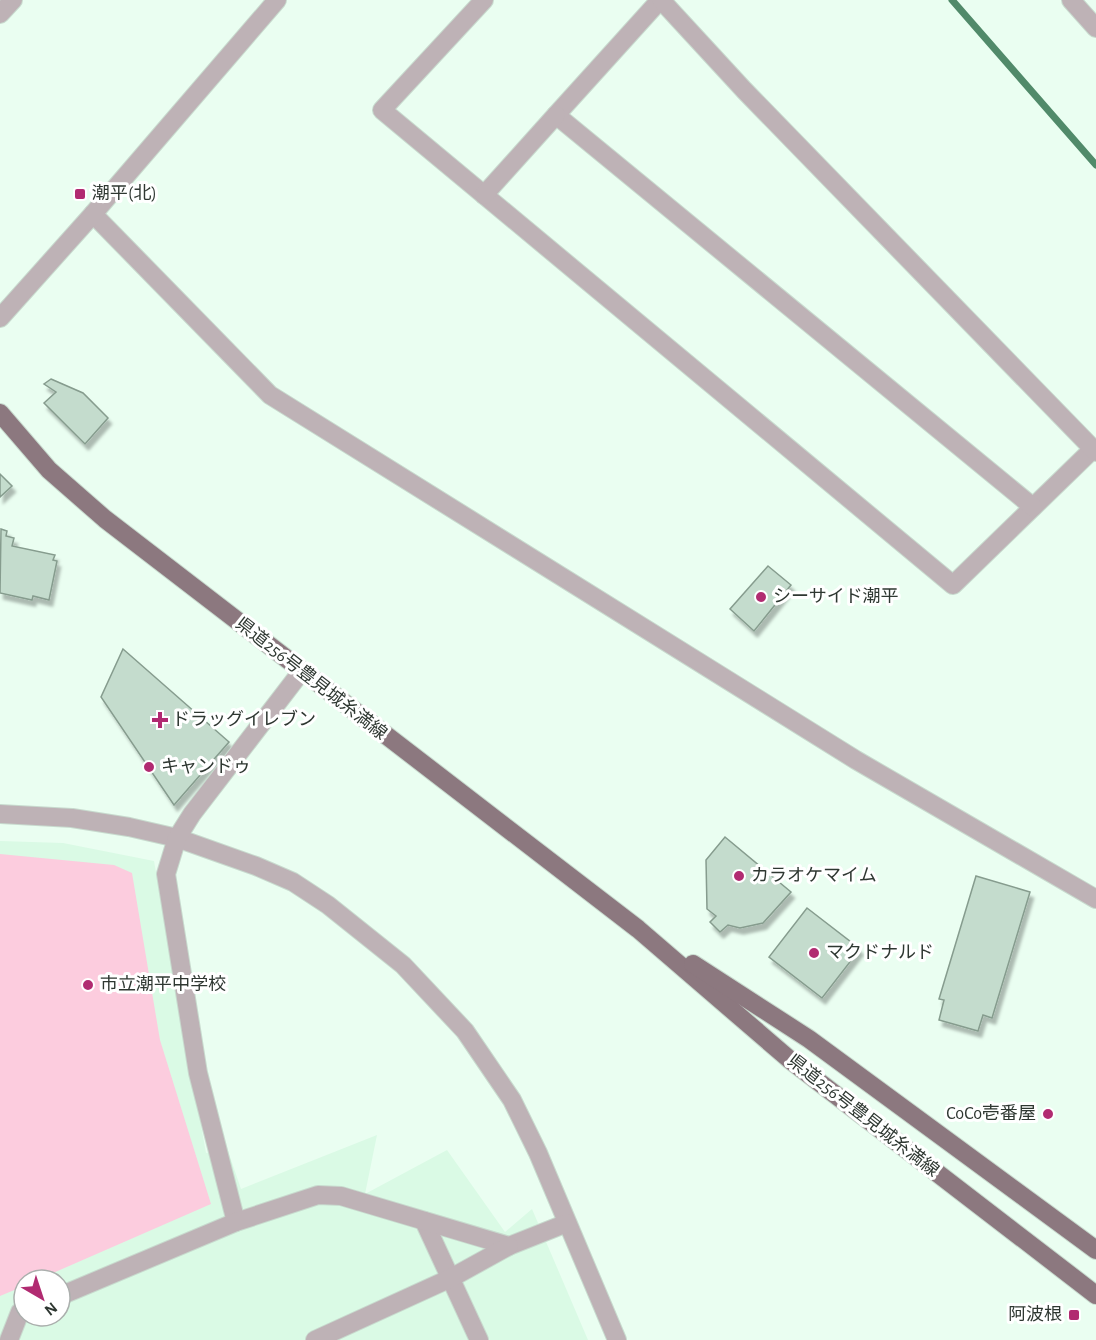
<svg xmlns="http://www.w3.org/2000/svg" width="1096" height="1340" font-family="'Alegreya Sans','Noto Sans JP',sans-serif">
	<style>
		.built { fill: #dafae5; fill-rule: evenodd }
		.green { fill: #fcccde }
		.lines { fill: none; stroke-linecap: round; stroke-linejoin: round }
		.stream { stroke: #518a6a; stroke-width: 7 }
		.building { fill: #c4dccd; stroke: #869c8e; stroke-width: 1.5; filter: url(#shadow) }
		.minor-casing { stroke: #c8dace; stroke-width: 20 }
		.major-casing { stroke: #c8dace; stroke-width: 20 }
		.minor { stroke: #beb2b6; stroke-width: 18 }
		.major { stroke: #8c787f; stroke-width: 18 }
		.poi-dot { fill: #b12b71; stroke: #fff; stroke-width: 2 }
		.labels { text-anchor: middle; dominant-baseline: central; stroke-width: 6; stroke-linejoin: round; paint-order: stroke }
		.poi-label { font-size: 18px; fill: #2e3731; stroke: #fff; text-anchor: start }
		.street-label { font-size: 18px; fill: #2e3731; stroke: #fff }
	</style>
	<defs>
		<filter id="shadow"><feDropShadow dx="3.5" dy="6" stdDeviation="1.5" flood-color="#0004"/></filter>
	</defs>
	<rect width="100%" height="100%" fill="#eafef1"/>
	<path class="built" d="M 0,841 L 63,843 L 154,861 L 206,1153 L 227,1148 L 241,1189 L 377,1135 L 365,1194 L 447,1150 L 505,1232 L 532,1209 L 588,1340 L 0,1340 ZM 24,1280 L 60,1280 L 60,1316 L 24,1316 Z"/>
	<polygon class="green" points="0,854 114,865 132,873 160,1040 211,1204 37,1280 24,1280 24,1286 0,1296"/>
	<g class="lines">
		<polyline class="stream" points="952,0 1096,165"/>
	</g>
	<g class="building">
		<polygon points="51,379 83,393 108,418 85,444 44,403 56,392 44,384"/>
		<polygon points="0,474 12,486 0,497"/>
		<polygon points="1,529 7,531 6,536 14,538 12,546 55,555 53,560 57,561 49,600 33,596 32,600 0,593"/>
		<polygon points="768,566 791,585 754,631 730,609"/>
		<polygon points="123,649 229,742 174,805 101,697"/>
		<polygon points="725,837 791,892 763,923 740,928 728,925 720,932 710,922 716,916 707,909 706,860"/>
		<polygon points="976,876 1030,892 992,1018 983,1015 978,1031 939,1020 944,1000 939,999"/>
		<polygon points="807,908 860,949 822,998 769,957"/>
	</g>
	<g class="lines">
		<defs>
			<g id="minor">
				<polyline points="484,0 382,110 953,585 1093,449"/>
				<polyline points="660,0 556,115 1033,507"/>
				<polyline points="661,0 744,90 1096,452"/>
				<polyline points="1071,0 1096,28"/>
				<polyline points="0,14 13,0"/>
				<polyline points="484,195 556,115"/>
				<polyline points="93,214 270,395 856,760 1096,899"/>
				<polyline points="0,318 93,214 277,0"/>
				<polyline points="0,814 72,818 129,827 177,838 256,866 293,882 328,905 403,965 465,1031 512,1100 538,1153 617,1340"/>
				<polyline points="424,1221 479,1340"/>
				<polyline points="236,1222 198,1073 166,874 177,838 192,814 301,672"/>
				<polyline points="60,1296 236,1222 318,1195 341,1196 509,1246 567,1223"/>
				<polyline points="9,1340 20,1312 24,1311"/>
				<polyline points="315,1340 451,1278 509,1246"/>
			</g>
			<g id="major">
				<polyline points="0,413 49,470 105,519 638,929 789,1059 1096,1295"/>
				<polyline points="693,964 809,1039 1096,1250"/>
			</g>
		</defs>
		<use href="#minor" class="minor-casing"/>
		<use href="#major" class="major-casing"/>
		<use href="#minor" class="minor"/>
		<use href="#major" class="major"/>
	</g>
	<g class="poi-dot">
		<rect x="74" y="188" width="12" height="12" rx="3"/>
		<circle cx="761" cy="597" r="6"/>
		<path d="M157 711h6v6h6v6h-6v6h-6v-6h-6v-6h6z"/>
		<circle cx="149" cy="767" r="6"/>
		<circle cx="739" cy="876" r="6"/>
		<circle cx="814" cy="953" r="6"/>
		<circle cx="88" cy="985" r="6"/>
		<circle cx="1048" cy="1114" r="6"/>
		<rect x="1068" y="1309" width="12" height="12" rx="3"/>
	</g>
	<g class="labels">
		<g class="poi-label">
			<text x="92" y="194">潮平(北)</text>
			<text x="773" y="597">シーサイド潮平</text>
			<text x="172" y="720">ドラッグイレブン</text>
			<text x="161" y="767">キャンドゥ</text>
			<text x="751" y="876">カラオケマイム</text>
			<text x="826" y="953">マクドナルド</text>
			<text x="100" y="985">市立潮平中学校</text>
			<text x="1036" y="1114" text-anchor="end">CoCo壱番屋</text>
			<text x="1062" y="1315" text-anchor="end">阿波根</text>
		</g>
		<g class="street-label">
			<text transform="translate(311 679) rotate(38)">県道256号豊見城糸満線</text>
			<text transform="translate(863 1116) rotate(38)">県道256号豊見城糸満線</text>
		</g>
	</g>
	<g transform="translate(42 1298) rotate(141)"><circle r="28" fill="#ffffff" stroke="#abafad" stroke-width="1.5"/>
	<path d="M0-4.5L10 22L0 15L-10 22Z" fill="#b12b71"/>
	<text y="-9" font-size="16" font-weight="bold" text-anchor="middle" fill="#2e3731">N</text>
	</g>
</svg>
